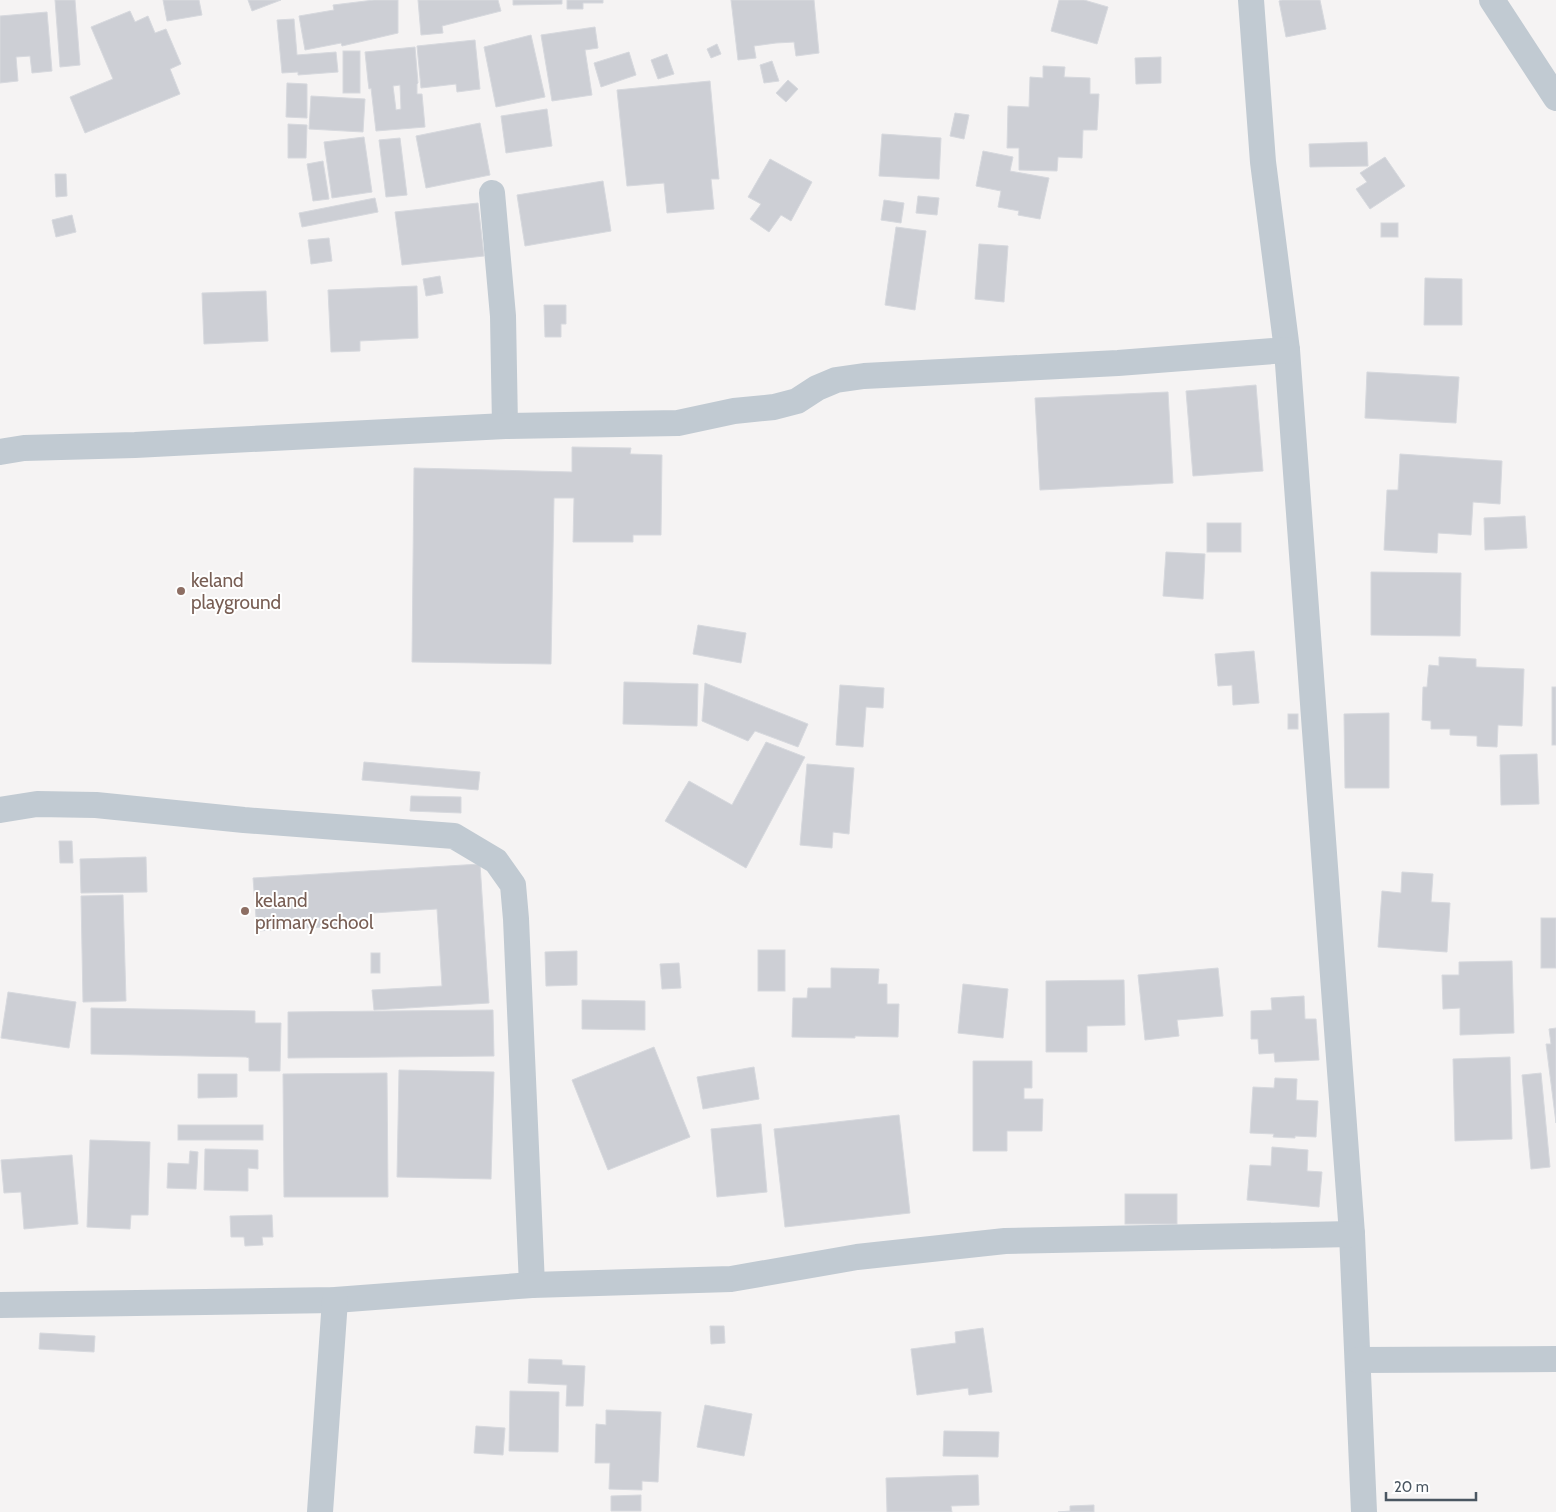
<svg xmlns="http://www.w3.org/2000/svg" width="1556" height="1512" font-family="Cabin,sans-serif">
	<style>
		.building { fill: #cdcfd5; stroke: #d7d9de; fill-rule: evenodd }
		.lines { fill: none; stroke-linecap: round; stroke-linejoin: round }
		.street { stroke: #c1cad2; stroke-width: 26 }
		.education-dot { fill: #8d6e63; stroke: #fff; stroke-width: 2 }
		.labels { text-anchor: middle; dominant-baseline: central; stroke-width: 4; stroke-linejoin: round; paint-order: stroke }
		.education-label { font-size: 19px; fill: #785e54; stroke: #fff; text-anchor: start }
	</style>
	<rect width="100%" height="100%" fill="#f5f3f3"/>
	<g class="building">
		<polygon points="55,0 75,0 80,65 60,67"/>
		<polygon points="163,0 199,0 202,15 167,21"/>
		<polygon points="248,0 281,0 252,11"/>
		<polygon points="374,0 398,0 398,33 342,46 341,43 305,50 299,16 334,10 333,5"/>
		<polygon points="418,0 498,0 501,11 442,26 443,33 421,35"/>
		<polygon points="513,0 562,0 562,4 513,5"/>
		<polygon points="567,0 603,0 603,3 583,3 583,9 567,9"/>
		<polygon points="731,0 814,0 819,53 796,56 794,42 776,43 754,46 756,58 738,60"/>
		<polygon points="1059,0 1084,0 1108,7 1097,44 1051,31"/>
		<polygon points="1282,0 1320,0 1326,29 1286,37 1279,1"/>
		<polygon points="130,11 135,22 148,16 155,33 166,29 181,64 170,69 180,94 85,133 70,97 113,79 91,27"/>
		<polygon points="47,12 52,71 32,73 30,56 16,57 18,81 0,83 0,16"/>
		<polygon points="294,19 297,55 336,52 338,72 298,75 298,72 282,73 277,20"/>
		<polygon points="595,27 598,48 585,50 592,95 552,101 541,35"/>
		<polygon points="531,35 545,97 496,107 484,47"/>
		<polygon points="475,40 480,89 457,92 456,84 421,88 417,46"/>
		<polygon points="717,44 721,54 711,58 707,49"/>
		<path d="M 415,47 L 418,83 L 417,84 L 417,94 L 422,94 L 425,127 L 376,131 L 371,88 L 369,89 L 368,81 L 365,52 ZM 400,85 L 401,109 L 396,110 L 393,86 Z"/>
		<rect x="343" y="51" width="17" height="42"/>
		<polygon points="629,52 636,75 601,87 594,63"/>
		<polygon points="667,54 674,74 658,79 651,60"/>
		<polygon points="1161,57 1161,83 1136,84 1135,58"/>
		<polygon points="772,61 779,81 764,83 760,65"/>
		<polygon points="1043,66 1065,67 1064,77 1090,78 1090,94 1099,94 1097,130 1083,130 1082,158 1058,157 1057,171 1019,170 1019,148 1007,148 1008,106 1029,107 1030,77 1043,78"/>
		<polygon points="788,80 798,89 786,102 776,93"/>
		<polygon points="710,81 719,179 711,179 714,209 667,213 664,183 627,186 617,90"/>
		<polygon points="287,83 307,84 307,118 286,117"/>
		<polygon points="311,96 365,99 363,132 309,129"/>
		<polygon points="547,109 552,146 506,153 501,116"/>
		<polygon points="955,113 969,115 964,139 950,136"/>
		<polygon points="480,123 490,175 426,188 416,136"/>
		<polygon points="288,124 307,125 306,158 288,158"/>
		<polygon points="882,134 941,138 939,179 879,176"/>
		<polygon points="364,137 372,192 332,198 324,142"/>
		<polygon points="400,138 407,195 386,197 379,140"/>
		<polygon points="1367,142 1368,166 1310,167 1309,144"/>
		<polygon points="983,151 1013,157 1010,171 1049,178 1040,219 1018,215 1019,211 998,207 1001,191 976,186"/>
		<polygon points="1385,157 1405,186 1370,209 1356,189 1367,182 1360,173"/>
		<polygon points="770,159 812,182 791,221 781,215 769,232 750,219 761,204 748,197"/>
		<polygon points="323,161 329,199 313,201 307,164"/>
		<polygon points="55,174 66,174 67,196 56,197"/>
		<polygon points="603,181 611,231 525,246 517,195"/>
		<polygon points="918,196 939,198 937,215 916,213"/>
		<polygon points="375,198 378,212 302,227 299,213"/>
		<polygon points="884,200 904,203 901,223 881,220"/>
		<polygon points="478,203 484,256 402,265 395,212"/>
		<polygon points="72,215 76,232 56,237 52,220"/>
		<rect x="1381" y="223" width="17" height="14"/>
		<polygon points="896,227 926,231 915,310 885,305"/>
		<polygon points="329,238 332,261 311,264 308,240"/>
		<polygon points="979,244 1008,246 1004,302 975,299"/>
		<polygon points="440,276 443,293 426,296 423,279"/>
		<polygon points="1425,278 1462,279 1462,325 1424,325"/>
		<polygon points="417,286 418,338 360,341 360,351 331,352 328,290"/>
		<polygon points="266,291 268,341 204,344 202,293"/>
		<polygon points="544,305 566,305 566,324 561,324 561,337 545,337"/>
		<polygon points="1367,372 1459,377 1456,423 1365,418"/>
		<polygon points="1256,385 1263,471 1193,476 1186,391"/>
		<polygon points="1168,392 1173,483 1040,490 1035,398"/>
		<polygon points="572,447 631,448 630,454 662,455 661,535 633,535 633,542 573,542 574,498 554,498 551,664 412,662 414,468 572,472"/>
		<polygon points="1400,454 1502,461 1500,504 1473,502 1471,535 1438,533 1437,553 1384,550 1387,490 1398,490"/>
		<polygon points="1525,516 1527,548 1485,550 1484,518"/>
		<rect x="1207" y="523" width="34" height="29"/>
		<polygon points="1166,552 1205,554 1203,599 1163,596"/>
		<polygon points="1371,572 1461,573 1460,636 1371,635"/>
		<polygon points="698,625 746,633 741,663 693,654"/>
		<polygon points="1254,651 1259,703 1233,705 1232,685 1218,686 1215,654"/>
		<polygon points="1439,657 1476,659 1476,667 1524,669 1522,726 1498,725 1497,747 1477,746 1477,736 1450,735 1450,729 1431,729 1431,721 1422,720 1423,687 1427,687 1429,665 1439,666"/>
		<polygon points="624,682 698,684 697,726 623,724"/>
		<polygon points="705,683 808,724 798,747 755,731 748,741 702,721"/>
		<polygon points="840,685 884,688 883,708 866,707 863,747 836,745"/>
		<rect x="1552" y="687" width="4" height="58"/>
		<polygon points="1389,713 1389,788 1345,788 1344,714"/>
		<rect x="1288" y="714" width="10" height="15"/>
		<polygon points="766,742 805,757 746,868 665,821 689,781 732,805"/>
		<polygon points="1537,754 1539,804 1501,805 1500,755"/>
		<polygon points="364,762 480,772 478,790 362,780"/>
		<polygon points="807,764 854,768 849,834 833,832 832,848 800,845"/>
		<polygon points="411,796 461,797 461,813 410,811"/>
		<polygon points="59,841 72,841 73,863 60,863"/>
		<polygon points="146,857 147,892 81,893 80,859"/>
		<polygon points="480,864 489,1003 374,1010 372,990 442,986 437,909 373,913 373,924 257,931 253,878"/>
		<polygon points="1402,872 1433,874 1431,902 1450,903 1447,952 1378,947 1382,891 1401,893"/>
		<polygon points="123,895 126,1001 83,1002 81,896"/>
		<rect x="1541" y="918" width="15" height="50"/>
		<rect x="758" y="950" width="27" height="41"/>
		<polygon points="577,951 577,985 546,986 545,952"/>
		<rect x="371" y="953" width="9" height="20"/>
		<polygon points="1512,961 1514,1033 1460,1035 1460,1008 1443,1009 1442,975 1459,975 1459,962"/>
		<polygon points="679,963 681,988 662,989 660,964"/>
		<polygon points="831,968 879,969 878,984 887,984 887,1004 899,1004 898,1037 855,1036 855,1038 792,1037 793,998 807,998 808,988 831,988"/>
		<polygon points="1218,968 1223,1016 1177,1020 1179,1036 1145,1040 1138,975"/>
		<polygon points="1124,980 1125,1025 1087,1026 1087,1052 1046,1052 1046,981"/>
		<polygon points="963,984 1008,989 1003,1038 958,1033"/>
		<polygon points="8,992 76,1002 69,1048 1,1038"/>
		<polygon points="1304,996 1305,1019 1316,1019 1319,1060 1275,1062 1274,1053 1259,1054 1258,1039 1251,1039 1251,1011 1272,1010 1271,998"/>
		<polygon points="582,1000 645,1001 645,1030 582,1029"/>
		<polygon points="91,1008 255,1011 255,1023 281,1023 280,1071 249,1071 249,1058 246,1057 91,1054"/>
		<polygon points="493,1010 494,1056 288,1058 288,1012"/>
		<polygon points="1556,1028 1556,1123 1546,1044 1551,1044 1549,1029"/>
		<polygon points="654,1047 690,1137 608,1170 572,1080"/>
		<polygon points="1510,1057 1512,1139 1455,1141 1453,1059"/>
		<polygon points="973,1061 1032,1061 1032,1088 1024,1088 1024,1099 1043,1099 1042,1131 1007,1131 1007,1151 973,1151"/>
		<polygon points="754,1067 759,1099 703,1109 697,1077"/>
		<polygon points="399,1070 494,1072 491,1179 397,1177"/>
		<polygon points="387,1073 388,1197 284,1197 283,1074"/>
		<polygon points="1541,1073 1550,1167 1531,1169 1522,1075"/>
		<polygon points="198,1074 237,1074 237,1097 198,1098"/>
		<polygon points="1275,1078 1297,1079 1296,1100 1318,1101 1316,1137 1295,1136 1295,1138 1273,1137 1274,1134 1250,1133 1253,1087 1274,1088"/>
		<polygon points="899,1115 910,1213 785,1227 774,1129"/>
		<polygon points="761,1124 767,1192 717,1197 711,1129"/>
		<rect x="178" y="1125" width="85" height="15"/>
		<polygon points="90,1140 150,1142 148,1215 131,1215 130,1229 87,1227"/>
		<polygon points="1272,1147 1308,1150 1307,1171 1322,1172 1319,1207 1247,1200 1250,1165 1271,1166"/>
		<polygon points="205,1149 258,1150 258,1169 248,1168 248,1191 204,1190"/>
		<polygon points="190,1151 198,1152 196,1189 167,1188 168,1163 189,1164"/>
		<polygon points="72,1155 78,1224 24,1229 21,1192 4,1193 1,1160"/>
		<rect x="1125" y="1194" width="52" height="30"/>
		<polygon points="272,1215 273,1237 262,1237 263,1245 245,1246 244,1237 231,1237 230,1216"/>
		<polygon points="710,1326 724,1326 725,1343 711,1344"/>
		<polygon points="983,1328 992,1392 969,1395 968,1388 917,1395 911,1349 956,1343 955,1332"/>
		<polygon points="40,1333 95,1336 94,1352 39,1349"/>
		<polygon points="529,1359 562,1360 562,1365 585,1366 583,1406 566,1406 567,1385 528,1383"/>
		<polygon points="510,1391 559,1392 558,1452 509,1451"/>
		<polygon points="705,1405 752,1414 744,1456 697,1447"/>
		<polygon points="606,1410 661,1412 658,1482 642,1481 642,1490 609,1489 610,1463 595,1463 596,1424 606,1425"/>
		<polygon points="476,1426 505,1428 503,1455 474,1453"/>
		<polygon points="944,1431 999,1432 998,1457 943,1456"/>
		<polygon points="978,1475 979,1505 951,1506 952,1512 887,1512 886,1478"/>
		<polygon points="641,1495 641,1511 611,1511 611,1496"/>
		<polygon points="1094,1505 1094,1512 1058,1512 1070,1511 1070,1506"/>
	</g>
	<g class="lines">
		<g class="street">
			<polyline points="1251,0 1263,162 1287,350 1352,1234 1364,1512"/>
			<polyline points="1492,0 1556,98"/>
			<polyline points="492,193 503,316 505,426"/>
			<polyline points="0,452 24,448 135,445 505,426 678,423 734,411 774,407 797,401 817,388 836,380 864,376 1118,363 1287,350"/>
			<polyline points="0,810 37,804 96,805 244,820 454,836 496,861 513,885 516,919 532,1285"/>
			<polyline points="0,1305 335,1300 532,1285 731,1279 857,1257 1005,1241 1352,1234"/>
			<polyline points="1358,1360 1556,1359"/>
			<polyline points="320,1512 335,1300"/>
		</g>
	</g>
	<g class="education-dot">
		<circle cx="181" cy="591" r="5"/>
		<circle cx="245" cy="911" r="5"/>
	</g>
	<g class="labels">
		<g class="education-label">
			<text x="191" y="580">keland<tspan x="191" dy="22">playground</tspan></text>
			<text x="255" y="900">keland<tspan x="255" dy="22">primary school</tspan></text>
		</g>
	</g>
	<path d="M1386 1492v8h90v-8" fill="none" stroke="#4a5661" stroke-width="2.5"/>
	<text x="1394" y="1492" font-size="15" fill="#4a5661" stroke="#ffffff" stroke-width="4" paint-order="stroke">20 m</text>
</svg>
